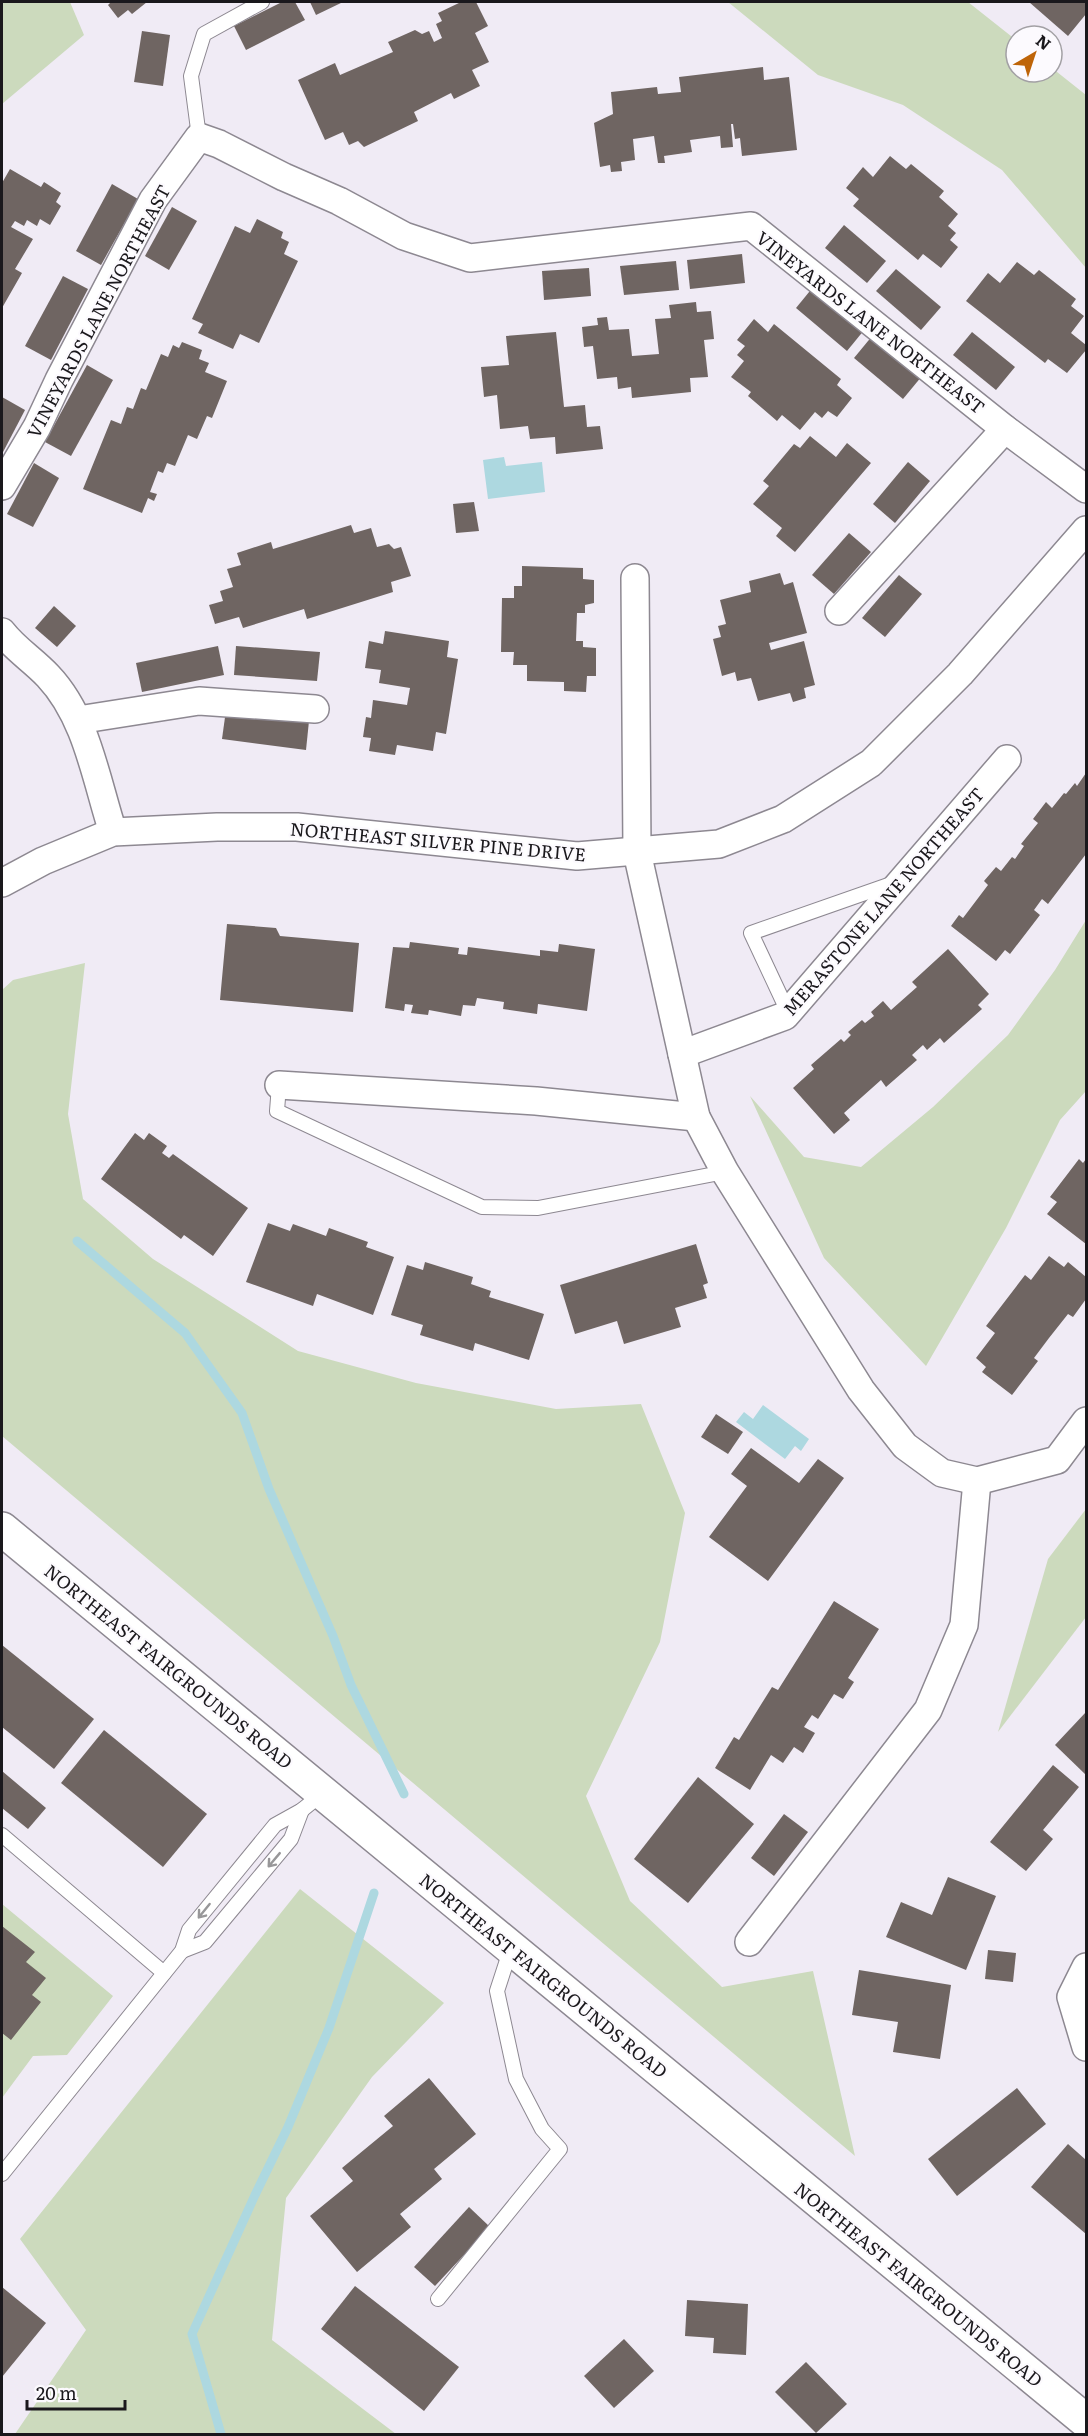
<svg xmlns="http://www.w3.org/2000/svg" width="1088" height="2436" font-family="Literata,serif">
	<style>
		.green { fill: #ccdabd }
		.water { fill: #add8e0 }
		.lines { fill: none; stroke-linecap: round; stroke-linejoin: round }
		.stream { stroke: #add8e0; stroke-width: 9 }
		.building { fill: #6f6562 }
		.lane-casing { stroke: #8d8891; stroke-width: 16 }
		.street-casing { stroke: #8d8891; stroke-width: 30 }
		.secondary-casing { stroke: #8d8891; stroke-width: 36 }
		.lane { stroke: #fff; stroke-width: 14 }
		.street { stroke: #fff; stroke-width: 27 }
		.secondary { stroke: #fff; stroke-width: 33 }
		.oneway { stroke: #989799 }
		.labels { text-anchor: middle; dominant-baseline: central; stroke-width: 4.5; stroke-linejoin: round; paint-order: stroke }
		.street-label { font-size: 18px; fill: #1a181c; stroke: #fcfafe }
	</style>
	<rect width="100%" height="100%" fill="#f0ebf5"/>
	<g class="green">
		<polygon points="2,2 70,2 84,35 2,104"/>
		<polygon points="728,2 968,2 1016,40 1016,72 1052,72 1052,68 1086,95 1086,268 1002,170 903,105 818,75"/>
		<polygon points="1086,920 1086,1091 1060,1120 1006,1228 926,1366 824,1258 750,1096 804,1157 861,1167 933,1107 1008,1035 1055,970"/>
		<polygon points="85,963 68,1114 83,1199 153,1259 298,1351 416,1383 556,1409 641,1404 685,1513 660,1642 586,1796 630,1901 722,1987 813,1971 855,2156 2,1436 2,990 13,980"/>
		<polygon points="1086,1509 1086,1617 998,1732 1048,1559"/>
		<polygon points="300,1889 444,2003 372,2077 286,2198 272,2340 396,2434 15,2434 86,2330 20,2239"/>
		<polygon points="2,1904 113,1996 67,2055 33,2056 2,2098"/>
	</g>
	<g class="water">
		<polygon points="504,457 506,466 542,462 545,492 488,499 483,460"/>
		<polygon points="763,1405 809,1439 801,1451 795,1446 785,1459 736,1422 744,1412 753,1419"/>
	</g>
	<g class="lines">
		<g class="stream">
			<polyline points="77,1241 185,1333 242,1413 269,1489 333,1636 351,1685 404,1794"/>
			<polyline points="221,2434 192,2334 255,2195 288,2127 329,2028 374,1893"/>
		</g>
	</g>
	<g class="building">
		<polygon points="111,2 147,2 132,14 128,10 118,18 108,5"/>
		<polygon points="282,2 295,2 305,20 246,50 234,26"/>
		<polygon points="310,2 343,2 316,15"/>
		<polygon points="461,2 476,2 488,26 475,33 489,62 472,70 480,86 454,99 451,93 414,112 418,121 364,147 358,141 349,145 343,132 325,140 298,80 335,63 340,75 393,52 388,42 415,30 422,34 429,31 434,42 442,38 436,24 442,21 438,13"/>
		<polygon points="1029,2 1086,2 1086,14 1068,36"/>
		<polygon points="142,31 170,35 163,86 134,82"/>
		<polygon points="763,67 764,80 789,77 797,150 742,156 740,138 735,139 733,124 731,124 733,147 721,148 720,136 690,140 692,152 664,156 665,163 658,163 654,136 633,139 635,160 621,162 622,171 611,172 610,165 600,167 594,123 613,114 611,92 657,87 658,94 681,92 679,77"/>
		<polygon points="890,156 906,169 911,164 944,191 939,197 958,214 948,226 956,233 950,240 958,247 941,268 923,254 918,260 853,206 859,199 846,188 863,167 873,177"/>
		<polygon points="10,169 41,187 44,182 61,193 56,202 61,206 50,225 40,219 37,226 27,220 24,226 15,221 11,227 33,239 15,269 22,273 2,308 2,183"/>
		<polygon points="112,184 138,199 101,265 76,251"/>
		<polygon points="172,207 197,221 169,270 145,256"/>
		<polygon points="257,219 283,232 281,238 289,242 284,254 298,261 259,343 240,334 233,349 198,333 203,324 192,319 235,226 250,233"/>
		<polygon points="844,225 886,261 867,283 825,248"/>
		<polygon points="742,254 745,283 690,289 687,260"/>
		<polygon points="676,261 679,290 624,295 620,266"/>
		<polygon points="1017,262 1034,275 1039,270 1076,299 1071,306 1084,316 1071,333 1086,345 1086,350 1067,373 1048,359 1045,363 966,301 988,273 1000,283"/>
		<polygon points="589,268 591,296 544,300 542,271"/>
		<polygon points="896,269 941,307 921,330 876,291"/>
		<polygon points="63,276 88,289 51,360 25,346"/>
		<polygon points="814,286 865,329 847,351 796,308"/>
		<polygon points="696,302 697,312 711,311 714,339 704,340 708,377 690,378 691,392 632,398 631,387 618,389 617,377 597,379 593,346 584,347 582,327 598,325 597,318 607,317 609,330 629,329 632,356 659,354 655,319 671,318 669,305"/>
		<polygon points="754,319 768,332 774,324 841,379 837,385 852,398 837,417 828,411 822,418 815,412 800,430 782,415 777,421 748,396 751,392 731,377 744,361 737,355 745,346 737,340"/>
		<polygon points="556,332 564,407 585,405 587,427 600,426 603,449 556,454 555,437 530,439 528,426 500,429 497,395 484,397 481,367 509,365 506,336"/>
		<polygon points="972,332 1015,367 996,390 953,355"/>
		<polygon points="873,335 922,376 903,399 854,358"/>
		<polygon points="182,342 202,350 199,359 209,363 205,372 227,381 212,418 207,416 197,439 188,435 175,466 167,463 163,473 158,471 150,492 157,494 154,501 148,498 142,513 83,489 111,420 121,424 127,407 133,409 141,388 146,390 161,354 168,357 173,345 179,348"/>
		<polygon points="87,365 113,380 71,456 45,442"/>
		<polygon points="2,397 25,410 2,454"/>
		<polygon points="810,436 836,457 847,443 871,463 795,552 776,536 782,528 753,504 769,486 763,481 794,444 800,448"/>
		<polygon points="908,462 930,481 895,523 873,504"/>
		<polygon points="34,463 59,478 33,527 7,514"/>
		<polygon points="474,502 479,531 456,533 453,504"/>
		<polygon points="351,525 354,533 371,528 377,547 389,544 394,549 401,547 411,576 391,582 393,592 307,619 304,609 243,628 239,617 215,624 209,605 223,601 220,591 233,587 227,569 241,565 237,553 271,542 273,549"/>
		<polygon points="849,533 871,552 834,594 812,575"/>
		<polygon points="522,566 583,568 583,579 594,580 594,603 585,605 585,613 577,613 576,641 583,641 583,647 596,648 596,676 587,676 586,692 564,691 564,682 527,681 527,665 513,665 514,652 501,652 502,598 514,598 514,586 522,586"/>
		<polygon points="780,573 784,585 793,582 807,633 769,643 771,650 804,641 815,685 804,688 806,698 793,702 790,693 758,701 751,678 737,681 735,672 722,676 713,639 721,637 718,626 726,624 720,600 751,592 749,581"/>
		<polygon points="899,575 922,594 885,637 862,618"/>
		<polygon points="54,606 76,626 57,647 35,628"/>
		<polygon points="385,631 449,641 447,657 458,659 446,734 436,732 433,751 397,745 395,755 369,751 371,738 363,737 366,717 371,718 373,700 407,705 410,688 379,683 381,670 365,668 369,641 383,644"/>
		<polygon points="218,646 224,675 142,692 136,663"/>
		<polygon points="236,646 320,652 317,681 234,675"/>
		<polygon points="226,710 309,721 306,750 222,739"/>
		<polygon points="1086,773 1086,854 1048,904 1042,899 1034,910 1040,915 1010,954 1005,950 996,961 951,926 959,915 963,918 988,885 984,881 996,867 1001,871 1012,857 1015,859 1024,846 1021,844 1038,823 1033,819 1046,802 1052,808 1064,793 1066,794 1075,783 1077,786"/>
		<polygon points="227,924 276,928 280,936 359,943 353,1012 220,1000"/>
		<polygon points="410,942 459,948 458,954 467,955 468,947 540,956 540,950 558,952 559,944 595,949 587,1011 538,1004 537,1014 503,1009 504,1002 477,998 475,1006 463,1005 461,1016 429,1010 428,1015 411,1013 413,1005 405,1004 404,1011 385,1008 393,947 409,948"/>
		<polygon points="948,949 989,994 978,1005 982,1009 944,1043 940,1038 927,1050 923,1045 912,1055 917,1060 886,1087 881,1080 844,1113 850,1120 834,1134 793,1088 814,1069 811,1065 841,1039 844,1042 851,1035 848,1032 862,1020 865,1023 874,1016 871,1012 883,1001 891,1010 917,987 912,982"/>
		<polygon points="135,1133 144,1140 149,1133 167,1146 162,1153 169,1158 173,1154 248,1208 213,1256 184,1235 181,1239 101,1179"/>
		<polygon points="1079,1159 1083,1163 1086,1159 1086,1244 1047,1214 1057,1202 1050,1197"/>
		<polygon points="268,1223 290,1231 293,1224 326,1236 329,1228 368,1242 366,1247 394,1257 373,1315 317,1294 313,1306 246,1282"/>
		<polygon points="696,1244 708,1283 703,1285 707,1298 675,1308 681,1327 624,1344 617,1321 575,1334 560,1285"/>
		<polygon points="1049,1256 1064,1267 1068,1262 1086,1277 1086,1299 1073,1317 1068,1314 1049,1338 1034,1358 1038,1361 1012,1395 982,1372 986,1367 976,1358 995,1333 986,1326 1025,1275 1031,1280"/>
		<polygon points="425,1262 473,1277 471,1284 491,1291 489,1297 544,1314 529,1360 475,1343 473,1351 420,1335 423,1325 391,1315 407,1265 423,1270"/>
		<polygon points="716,1414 743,1432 728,1454 701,1437"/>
		<polygon points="751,1448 799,1483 818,1459 844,1478 768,1581 709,1537 747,1486 731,1474"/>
		<polygon points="834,1601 879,1629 848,1678 854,1682 843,1699 834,1694 818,1719 812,1715 804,1727 815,1733 803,1753 794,1747 783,1763 771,1755 750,1790 715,1768 734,1737 739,1740 772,1687 778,1690"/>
		<polygon points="2,1645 94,1719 54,1769 2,1727"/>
		<polygon points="1086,1712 1086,1775 1055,1745"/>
		<polygon points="104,1730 207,1814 163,1867 61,1783"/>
		<polygon points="1053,1765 1079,1787 1043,1830 1053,1839 1026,1871 990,1842"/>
		<polygon points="2,1771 46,1808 28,1829 2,1808"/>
		<polygon points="698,1777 754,1824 688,1903 634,1859"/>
		<polygon points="784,1814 808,1832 774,1876 751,1858"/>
		<polygon points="948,1877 996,1896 966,1970 886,1937 901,1902 932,1915"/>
		<polygon points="2,1926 35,1952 26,1962 46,1978 32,1995 41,2002 11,2040 2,2033"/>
		<polygon points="988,1950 1016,1953 1013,1982 985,1979"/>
		<polygon points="859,1970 951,1985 940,2059 893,2052 898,2022 852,2015"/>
		<polygon points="429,2078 476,2134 434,2169 442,2179 400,2214 411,2227 357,2272 310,2216 353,2181 342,2168 393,2126 384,2116"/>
		<polygon points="1017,2088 1046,2124 957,2196 928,2159"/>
		<polygon points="1068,2144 1086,2160 1086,2234 1031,2187"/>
		<polygon points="469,2207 490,2227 435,2286 414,2267"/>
		<polygon points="355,2286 459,2367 424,2411 321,2329"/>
		<polygon points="2,2287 46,2323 2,2377"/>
		<polygon points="687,2300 748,2304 746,2355 713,2353 714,2338 685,2336"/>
		<polygon points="624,2339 654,2371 614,2408 584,2376"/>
		<polygon points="806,2362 847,2404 816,2433 775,2392"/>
	</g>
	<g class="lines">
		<defs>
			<g id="lane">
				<polyline points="199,137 191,76 204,34 262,2"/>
				<polyline points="788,1012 751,933 891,884"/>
				<polyline points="279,1085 277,1111 482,1207 538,1208 725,1172"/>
				<polyline points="2,1835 164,1973"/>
				<polyline points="182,1951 205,1942 291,1839 302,1810"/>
				<polyline points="2,2174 182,1951 189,1930 275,1825 302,1810 323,1793"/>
				<polyline points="438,2299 560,2149 542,2129 516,2079 497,1991 511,1948"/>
			</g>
			<g id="street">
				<polyline points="2,486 37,427 59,380 153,200 199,137 219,144 284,177 339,201 404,236 470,258 751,226 1005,429 1086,489"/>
				<polyline points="635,578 637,852 696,1117 725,1172 861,1390 905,1446 942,1473 977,1481 1057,1460 1086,1421"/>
				<polyline points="839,611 1005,429"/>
				<path d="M 2,632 C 15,649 33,660 48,676 C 87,717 96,780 113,832"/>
				<polyline points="78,720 199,701 315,709"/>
				<polyline points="2,883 43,861 113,832 217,827 297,827 577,856 719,844 783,819 871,763 960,674 1086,530"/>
				<polyline points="682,1054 785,1016 1007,759"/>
				<polyline points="279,1085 536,1101 696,1117"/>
				<polyline points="749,1942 928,1710 964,1625 977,1481"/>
				<polyline points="1086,1967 1071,1997 1086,2047"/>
			</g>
			<polyline id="secondary" points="2,1529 1086,2421"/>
		</defs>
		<use href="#lane" class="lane-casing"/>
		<use href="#street" class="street-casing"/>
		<use href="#secondary" class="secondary-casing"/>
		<use href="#lane" class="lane"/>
		<use href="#street" class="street"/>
		<use href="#secondary" class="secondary"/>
	</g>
	<defs><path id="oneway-shaft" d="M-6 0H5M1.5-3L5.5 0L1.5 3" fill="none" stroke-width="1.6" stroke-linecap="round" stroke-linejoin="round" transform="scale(1.5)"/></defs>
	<g class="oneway">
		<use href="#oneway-shaft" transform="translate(274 1860) rotate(130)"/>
		<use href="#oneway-shaft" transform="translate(204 1911) rotate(129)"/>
	</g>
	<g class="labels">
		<g class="street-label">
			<text transform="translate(98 311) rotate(-62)">VINEYARDS LANE NORTHEAST</text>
			<text transform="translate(871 322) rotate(38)">VINEYARDS LANE NORTHEAST</text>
			<text transform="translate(438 841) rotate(5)">NORTHEAST SILVER PINE DRIVE</text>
			<text transform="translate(883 901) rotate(-49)">MERASTONE LANE NORTHEAST</text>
			<text transform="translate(169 1666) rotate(39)">NORTHEAST FAIRGROUNDS ROAD</text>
			<text transform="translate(544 1975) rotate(39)">NORTHEAST FAIRGROUNDS ROAD</text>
			<text transform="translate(919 2284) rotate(39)">NORTHEAST FAIRGROUNDS ROAD</text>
		</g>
	</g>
	<rect width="1088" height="2436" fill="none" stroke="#1a181c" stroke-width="6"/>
	<g transform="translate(1034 54) rotate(39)"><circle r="28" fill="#fcfafe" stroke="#a2a0a4" stroke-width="1.5"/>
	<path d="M0-4.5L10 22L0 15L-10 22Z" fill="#be6408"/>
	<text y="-9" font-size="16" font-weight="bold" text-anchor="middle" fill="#1a181c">N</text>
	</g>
	<path d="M27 2400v9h98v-9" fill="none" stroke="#1a181c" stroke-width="3"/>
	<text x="36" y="2400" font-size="18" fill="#1a181c" stroke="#fcfafe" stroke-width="4.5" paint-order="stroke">20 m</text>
</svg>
